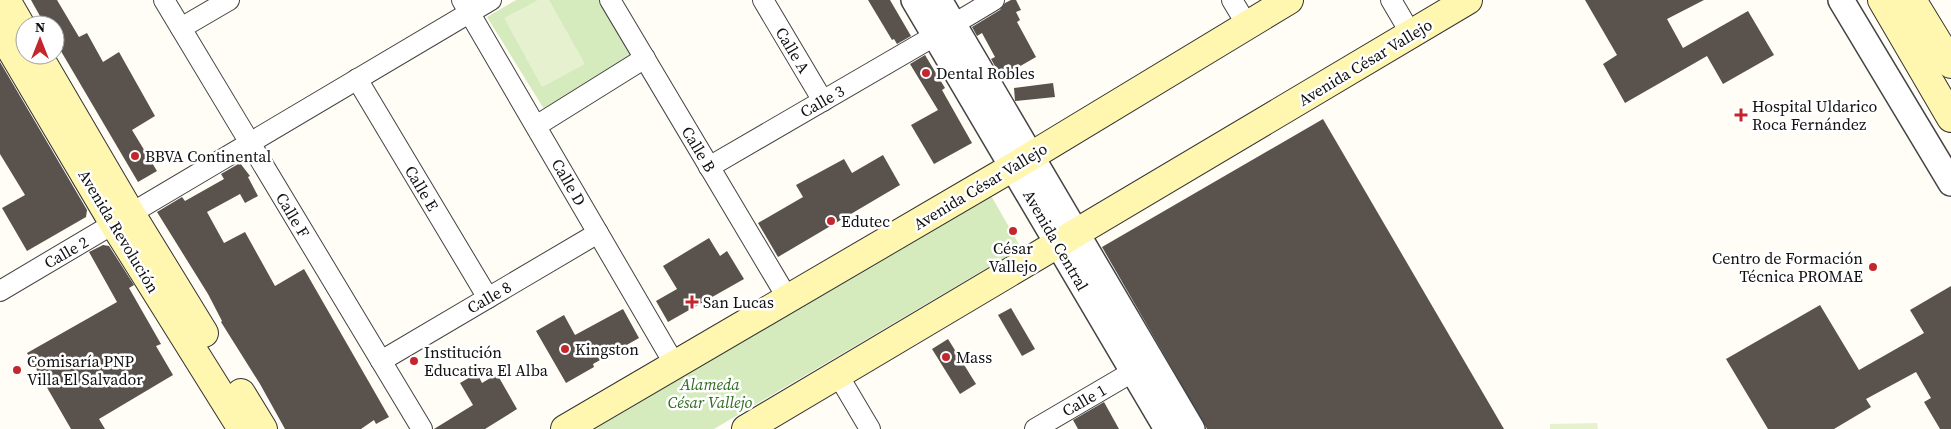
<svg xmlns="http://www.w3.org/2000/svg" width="1951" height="429" font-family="'Source Serif 4',serif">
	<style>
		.green { fill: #d5ebbd }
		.pitch { fill: #e6f2cf }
		.building { fill: #5a524d }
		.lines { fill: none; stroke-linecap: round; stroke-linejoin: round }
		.minor-casing { stroke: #444; stroke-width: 22 }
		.tertiary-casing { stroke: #444; stroke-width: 28 }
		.secondary-casing { stroke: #333; stroke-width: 30 }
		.minor { stroke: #fff; stroke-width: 20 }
		.tertiary { stroke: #fff; stroke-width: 25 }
		.secondary { stroke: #fff6b0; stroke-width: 28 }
		.poi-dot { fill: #c4262e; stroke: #fff; stroke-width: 2 }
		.labels { text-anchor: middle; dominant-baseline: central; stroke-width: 5; stroke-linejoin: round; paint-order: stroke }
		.street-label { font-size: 16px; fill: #111; stroke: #fff }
		.poi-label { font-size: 16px; fill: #111; stroke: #fff; text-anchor: start }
		.park-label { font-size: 16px; font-style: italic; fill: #2f6b1f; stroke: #fff }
	</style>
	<rect width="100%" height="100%" fill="#fffdf5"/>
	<g class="green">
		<polygon points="516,0 605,0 637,53 544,109 487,17"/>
		<polygon points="989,192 1021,248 714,429 585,429"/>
	</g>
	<g class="pitch">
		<polygon points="538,0 549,0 585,64 542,87 504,18"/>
		<polygon points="1597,423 1598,429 1550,429 1550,424"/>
	</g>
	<g class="building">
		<polygon points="31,0 57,0 79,37 87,33 103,62 119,52 155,116 132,130 157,171 138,182 55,41 55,25 45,25"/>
		<polygon points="868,0 890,0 911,36 897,44 894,39 892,40"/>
		<polygon points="1011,0 1016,0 1021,10 1016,12 1020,20 1017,22 1036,57 1001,77 991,59 995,57 982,33 977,36 972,27 1000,10 1005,3"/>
		<polygon points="1585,0 1704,0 1667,19 1683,48 1748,11 1774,55 1723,84 1707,56 1625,103 1603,64 1617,55"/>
		<polygon points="925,55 945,88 942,90 972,143 934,164 911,125 938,110 910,64"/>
		<polygon points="0,62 87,210 86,217 27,251 2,208 25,195 0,154"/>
		<polygon points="1053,83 1055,97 1015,101 1014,88"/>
		<polygon points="1323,119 1504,429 1207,429 1102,247"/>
		<polygon points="883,155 900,185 778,257 758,223 803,197 796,185 844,159 852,173"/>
		<polygon points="240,163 250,176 248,177 258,196 245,203 240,194 207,212 224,243 245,232 275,286 304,269 389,417 376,424 374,420 361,429 285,429 260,384 221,322 222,321 208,294 157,212 182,197 185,201 224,179 221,174"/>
		<polygon points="709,238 720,256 727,251 744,279 668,322 656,301 677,289 663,266"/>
		<polygon points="103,245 109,246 134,285 129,288 161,344 156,346 173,375 99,419 105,429 71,429 27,353 117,302 89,252"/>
		<polygon points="1951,286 1951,429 1940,429 1924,402 1931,398 1916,372 1866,399 1871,407 1834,429 1768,429 1726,359 1820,305 1859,370 1924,333 1910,310"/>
		<polygon points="1011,308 1035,349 1022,356 998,315"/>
		<polygon points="623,309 639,338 593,364 594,367 566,383 536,331 564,315 575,335"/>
		<polygon points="948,339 976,384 960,394 932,349"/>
		<polygon points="477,373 482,383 497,374 517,409 485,429 434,429 473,405 460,383"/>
		<polygon points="1104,402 1119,429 1078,429 1073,420"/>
	</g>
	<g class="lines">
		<defs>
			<g id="minor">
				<polyline points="164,0 422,429"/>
				<polyline points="462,0 675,365"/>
				<polyline points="610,0 788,299"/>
				<polyline points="763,0 823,101"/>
				<polyline points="1232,0 1247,25"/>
				<polyline points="1391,0 1411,34"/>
				<polyline points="954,24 994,0"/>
				<polyline points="181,28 229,0"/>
				<polyline points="357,79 488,298"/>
				<polyline points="536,126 645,58"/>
				<polyline points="709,167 936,35"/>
				<polyline points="0,291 491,0"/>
				<polyline points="381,361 598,233"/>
				<polyline points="838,375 870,429"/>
				<polyline points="1035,429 1134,371"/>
			</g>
			<g id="tertiary">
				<polyline points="914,0 1167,429"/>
				<polyline points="939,0 1192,429"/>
				<polyline points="1841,0 1951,183"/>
			</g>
			<g id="secondary">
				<polyline points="6,0 25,33"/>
				<polyline points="1882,0 1951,118"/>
				<polyline points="1912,0 1951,64"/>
				<polyline points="0,31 114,224 242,429"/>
				<polyline points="38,55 131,214 204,333"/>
				<polyline points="241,393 263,429"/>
				<polyline points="565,429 1013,167 1289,0"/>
				<polyline points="746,429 1468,0"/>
			</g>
		</defs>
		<use href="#minor" class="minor-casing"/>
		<use href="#tertiary" class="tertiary-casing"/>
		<use href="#secondary" class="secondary-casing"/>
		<use href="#minor" class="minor"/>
		<use href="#tertiary" class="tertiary"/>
		<use href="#secondary" class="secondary"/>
	</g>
	<g class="poi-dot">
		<circle cx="926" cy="73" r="5"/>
		<path d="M1738.5 107.5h5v5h5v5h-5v5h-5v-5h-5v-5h5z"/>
		<circle cx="135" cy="156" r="5"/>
		<circle cx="831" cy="221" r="5"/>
		<circle cx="1013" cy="231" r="5"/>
		<circle cx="1873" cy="267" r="5"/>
		<path d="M689.5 294.5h5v5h5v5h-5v5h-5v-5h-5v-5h5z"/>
		<circle cx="565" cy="349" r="5"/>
		<circle cx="946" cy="357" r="5"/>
		<circle cx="414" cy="361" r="5"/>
		<circle cx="17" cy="370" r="5"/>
	</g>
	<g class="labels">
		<g class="street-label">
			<text transform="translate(793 50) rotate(59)">Calle A</text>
			<text transform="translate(1365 62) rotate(-31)">Avenida César Vallejo</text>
			<text transform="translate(822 101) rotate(-30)">Calle 3</text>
			<text transform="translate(699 149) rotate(59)">Calle B</text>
			<text transform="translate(569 182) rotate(60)">Calle D</text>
			<text transform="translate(980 186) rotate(-31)">Avenida César Vallejo</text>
			<text transform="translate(422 188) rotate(59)">Calle E</text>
			<text transform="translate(293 215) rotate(59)">Calle F</text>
			<text transform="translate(119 231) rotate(59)">Avenida Revolución</text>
			<text transform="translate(1056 240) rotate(60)">Avenida Central</text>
			<text transform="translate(66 252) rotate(-30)">Calle 2</text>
			<text transform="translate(489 297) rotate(-30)">Calle 8</text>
			<text transform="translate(1084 400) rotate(-30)">Calle 1</text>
		</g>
		<g class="poi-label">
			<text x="936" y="73">Dental Robles</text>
			<text x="1752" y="106">Hospital Uldarico<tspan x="1752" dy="18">Roca Fernández</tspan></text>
			<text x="145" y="156">BBVA Continental</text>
			<text x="841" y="221">Edutec</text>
			<text x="1013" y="248" text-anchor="middle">César<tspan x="1013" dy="18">Vallejo</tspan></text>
			<text x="1863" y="258" text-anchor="end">Centro de Formación<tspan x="1863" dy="18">Técnica PROMAE</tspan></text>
			<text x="703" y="302">San Lucas</text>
			<text x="575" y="349">Kingston</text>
			<text x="424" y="352">Institución<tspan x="424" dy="18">Educativa El Alba</tspan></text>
			<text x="956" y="357">Mass</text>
			<text x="27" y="361">Comisaría PNP<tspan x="27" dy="18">Villa El Salvador</tspan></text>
		</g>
		<g class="park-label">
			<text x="710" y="384">Alameda<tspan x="710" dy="18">César Vallejo</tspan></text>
		</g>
	</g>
	<g transform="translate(40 40)"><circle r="24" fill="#ffffff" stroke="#a0a0a0"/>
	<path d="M0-4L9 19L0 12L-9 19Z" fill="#c4262e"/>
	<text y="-8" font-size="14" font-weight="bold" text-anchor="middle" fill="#111111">N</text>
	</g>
</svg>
